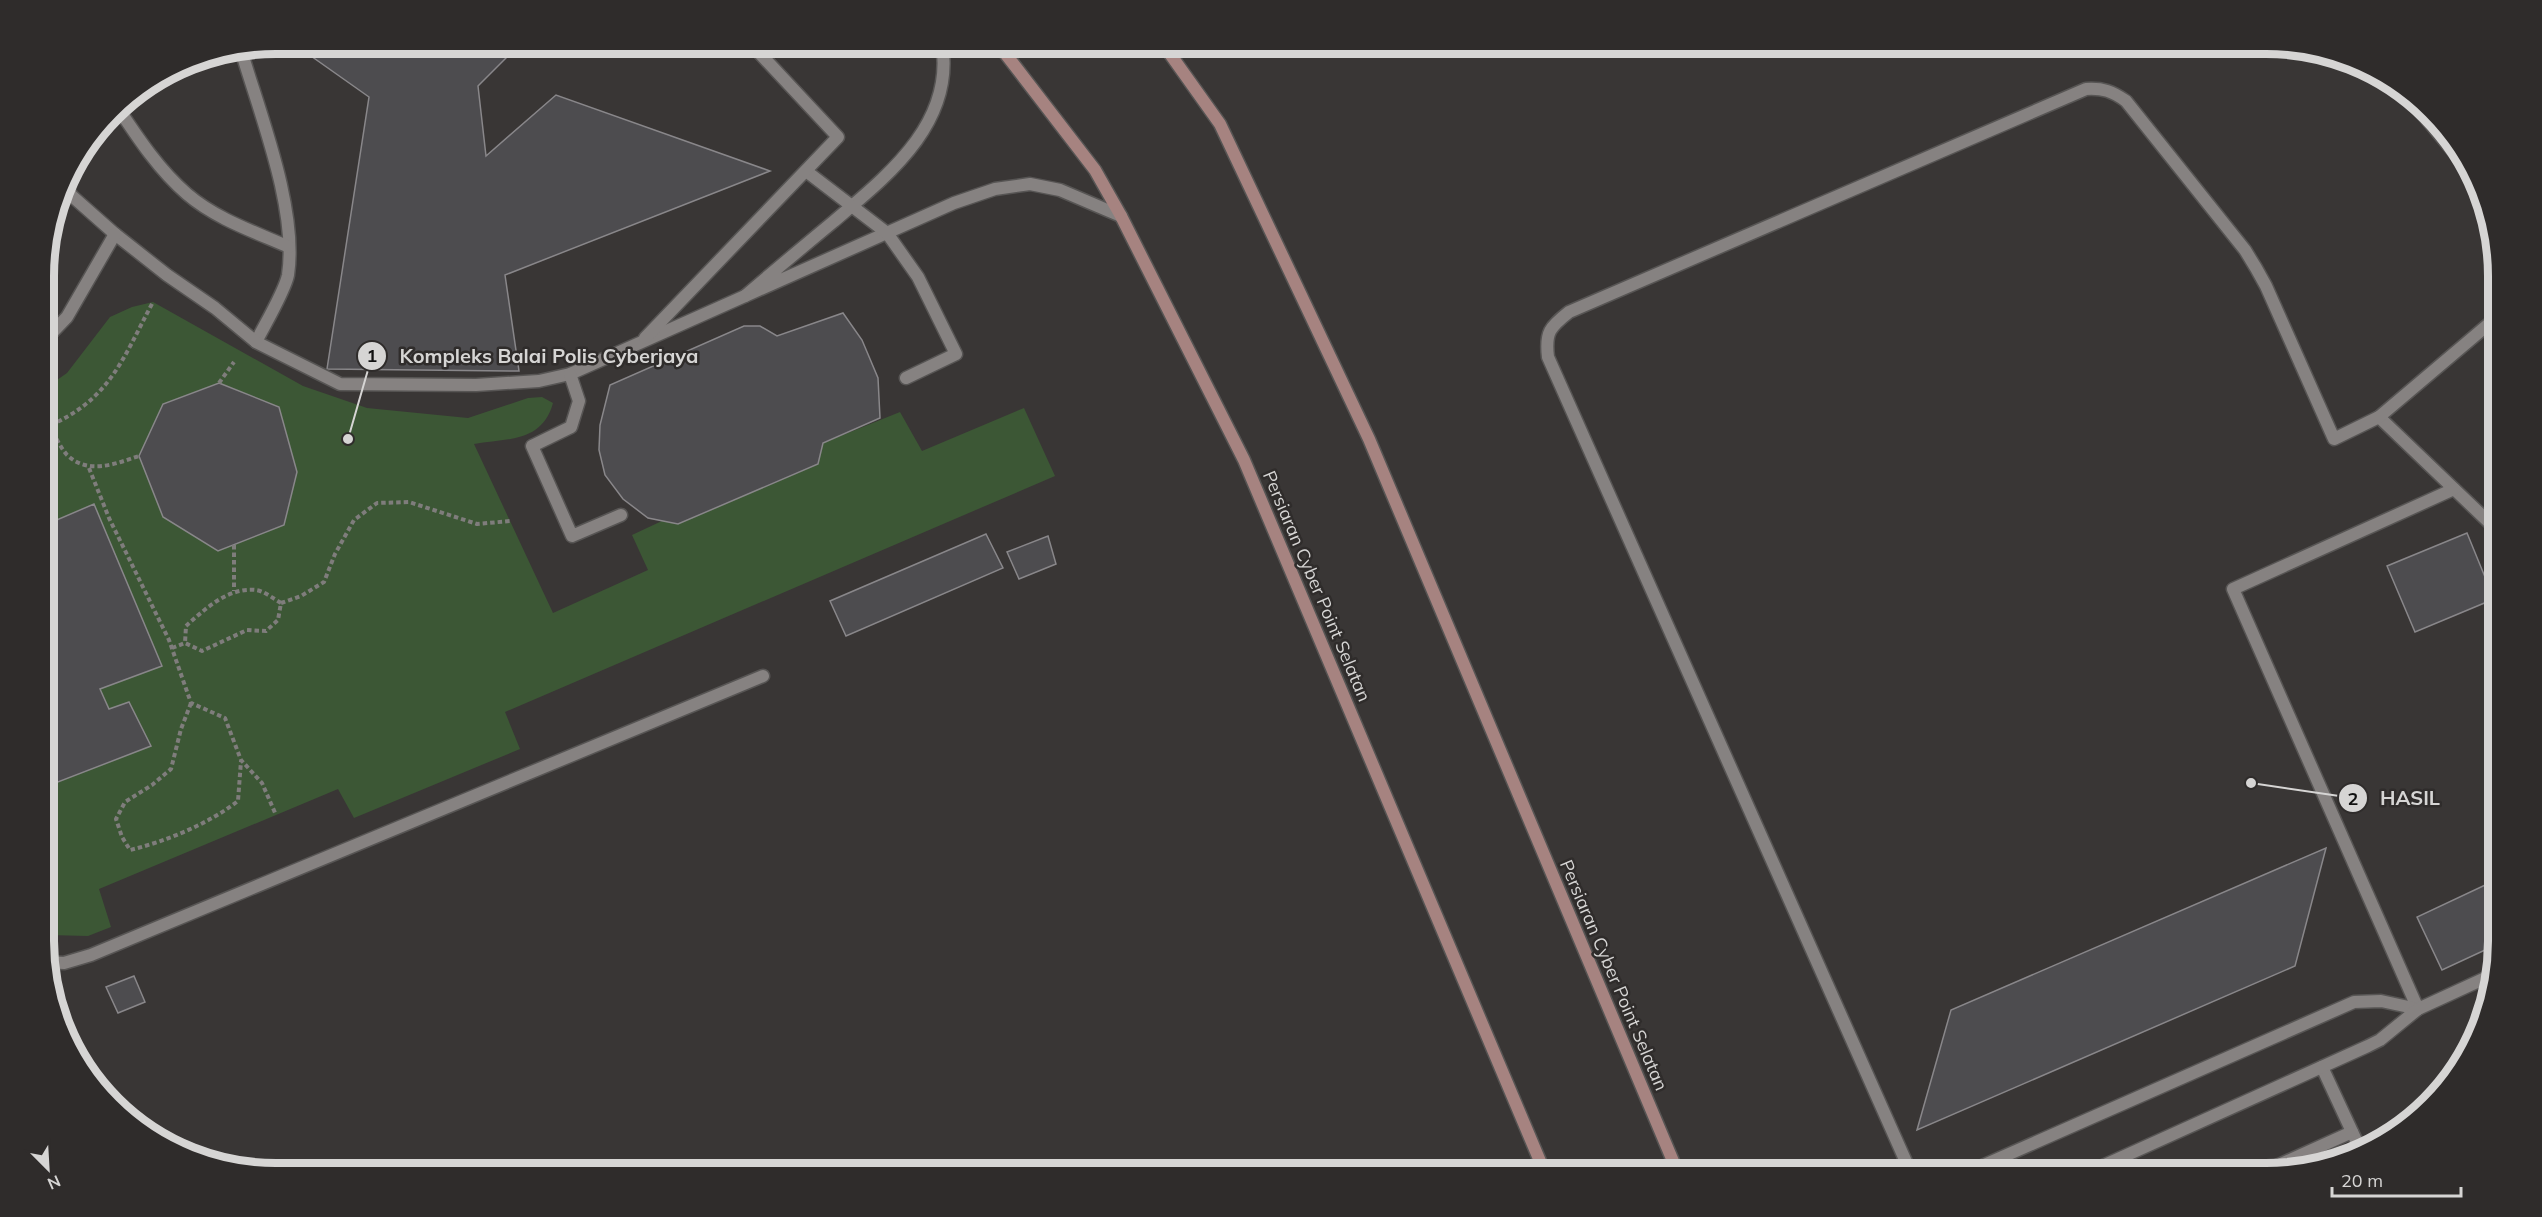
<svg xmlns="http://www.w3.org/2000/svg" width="2542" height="1217" font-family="Mulish,sans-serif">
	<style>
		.green { fill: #3c5735 }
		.building { fill: #4d4c4f; stroke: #89878a; stroke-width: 1.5 }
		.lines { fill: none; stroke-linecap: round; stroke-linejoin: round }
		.service-casing { stroke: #575554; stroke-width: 15 }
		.tertiary-casing { stroke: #575554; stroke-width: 15 }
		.secondary-casing { stroke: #575554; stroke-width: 15 }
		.path { stroke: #7f7d7c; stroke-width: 4; stroke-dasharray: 4.5 3; stroke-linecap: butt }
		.service { stroke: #868281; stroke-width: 12 }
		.tertiary { stroke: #868281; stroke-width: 12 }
		.secondary { stroke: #a68380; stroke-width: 12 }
		.labels { text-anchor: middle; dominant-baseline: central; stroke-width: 5; stroke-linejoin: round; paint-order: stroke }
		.street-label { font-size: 18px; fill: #d6d5d4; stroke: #2f2c2b }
		.rim { fill: none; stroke: #d6d5d4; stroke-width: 8 }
		.leader { fill: none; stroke: #d6d5d4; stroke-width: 2 }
		.callout-dot { fill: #d6d5d4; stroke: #2f2c2b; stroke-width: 2 }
		.mark-label { font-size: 18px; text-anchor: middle; font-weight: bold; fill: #111 }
		.callout-label { font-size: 20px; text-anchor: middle; font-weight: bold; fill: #d6d5d4; stroke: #2f2c2b; stroke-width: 5; stroke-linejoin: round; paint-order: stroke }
	</style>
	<rect width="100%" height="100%" fill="#393635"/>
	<path class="green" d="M 153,302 L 303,386 L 367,408 L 468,418 L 528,398 L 542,397 L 553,403 C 542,443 507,438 474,444 L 553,613 L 648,570 L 632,535 L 664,520 L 678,524 L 818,464 L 823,443 L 900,412 L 922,451 L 1024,408 L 1055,476 L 505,712 L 520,749 L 354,818 L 338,789 L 99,889 L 111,927 L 88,936 L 48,935 L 45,934 L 44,389 L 67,373 L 110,317 L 132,307 Z"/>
	<g class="building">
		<polygon points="294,44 520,44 478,86 486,156 556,95 770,171 505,275 519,371 327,369 369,97"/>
		<polygon points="843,313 862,340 878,378 880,418 823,443 818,464 678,524 648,518 623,499 605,475 599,450 600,425 610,385 744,326 760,326 777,336"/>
		<polygon points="219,383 279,407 297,472 284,525 218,551 163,517 139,456 163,404"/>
		<polygon points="94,504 162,666 100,689 109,709 129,702 151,746 45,787 45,525"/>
		<polygon points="2467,533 2494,599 2415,632 2387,566"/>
		<polygon points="986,534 1003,568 846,636 830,601"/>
		<polygon points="1048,536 1056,564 1019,579 1007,552"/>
		<polygon points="2326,848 2295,966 1917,1130 1951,1010"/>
		<polygon points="2498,879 2498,944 2442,970 2417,917"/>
		<polygon points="134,976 145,1002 118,1013 106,987"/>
	</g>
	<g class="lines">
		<defs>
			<g id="service">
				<path d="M 942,44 C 955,124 887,176 833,222 C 804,246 774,271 745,296 L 954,203 L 995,189 L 1030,184 L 1060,190 L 1121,216"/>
				<path d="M 241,50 C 260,114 298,210 288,275 C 285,291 264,326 256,342"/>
				<path d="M 118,108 C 138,138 159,170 187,194 C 216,219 255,232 289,247"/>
				<polyline points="806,171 887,233 918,277 956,354 906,378"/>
				<polyline points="64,185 72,196 115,234 167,275 215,308 256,342 340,384 476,385 539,381 570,374 745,296"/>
				<polyline points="645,338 838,137 751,44"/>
				<polyline points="44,341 67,317 115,234"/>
				<polyline points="570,374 579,401 571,427 532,446 572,536 621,515"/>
				<polyline points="2379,417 2497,530"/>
				<polyline points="46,962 64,963 91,955 763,676"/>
				<polyline points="2418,1009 2233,589 2454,489"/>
				<polyline points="2322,1067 2361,1151"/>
				<path d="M 1911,1173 L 1548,357 C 1545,332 1550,327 1569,312 L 2086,89 C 2103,88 2112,91 2126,101 L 2245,250 L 2256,268 L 2266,286 L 2334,439 L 2379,417 L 2497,317"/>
				<polyline points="1966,1173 2354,1002 2381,1001 2418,1009"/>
				<polyline points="2087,1173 2368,1046 2380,1040 2418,1009 2492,975"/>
				<polyline points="2261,1173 2352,1132"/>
			</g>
			<polyline id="tertiary" points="2401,88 2478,181"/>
			<g id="secondary">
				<polyline points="998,44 1095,170 1121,216 1244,460 1545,1173"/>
				<polyline points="1163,44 1220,124 1369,439 1678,1173"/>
			</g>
		</defs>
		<use href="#service" class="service-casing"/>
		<use href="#tertiary" class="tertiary-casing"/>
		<use href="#secondary" class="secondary-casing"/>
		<g class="path">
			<polyline points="219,383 234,362"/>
			<path d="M 49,426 C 55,435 60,447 67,455 C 88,475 115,464 139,456"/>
			<path d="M 44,428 C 110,401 122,360 153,302"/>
			<polyline points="89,468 109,518 169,640 191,703 225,718 241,760 262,783 276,815"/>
			<polyline points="234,545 234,591"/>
			<path d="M 281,603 C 274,599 264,591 256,590 C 228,587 205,609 186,626 L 185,643 L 202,651 L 247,630 L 266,631 L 278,620 L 281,603 L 301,596 L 324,582 L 335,554 L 354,520 L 377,503 L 409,502 L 477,524 L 510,521"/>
			<polyline points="172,648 185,643"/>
			<path d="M 191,703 L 181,729 L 171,769 L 152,785 L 125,802 L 116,819 L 122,837 L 130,850 C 167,841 208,824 238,801 L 241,761"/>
		</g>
		<use href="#service" class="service"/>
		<use href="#tertiary" class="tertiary"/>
		<use href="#secondary" class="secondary"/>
	</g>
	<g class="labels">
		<g class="street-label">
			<text transform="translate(1317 586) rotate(67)">Persiaran Cyber Point Selatan</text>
			<text transform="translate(1614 975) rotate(67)">Persiaran Cyber Point Selatan</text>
		</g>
	</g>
	<path d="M0 0H2542V1217H0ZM276 54H2266A222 222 0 0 1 2488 276V941A222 222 0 0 1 2266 1163H276A222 222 0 0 1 54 941V276A222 222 0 0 1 276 54Z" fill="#2f2c2b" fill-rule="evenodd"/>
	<path class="rim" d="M276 54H2266A222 222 0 0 1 2488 276V941A222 222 0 0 1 2266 1163H276A222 222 0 0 1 54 941V276A222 222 0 0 1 276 54Z"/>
	<path class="leader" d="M348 439L372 356M2251 783L2353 798"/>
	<g class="callout-dot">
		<circle cx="348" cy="439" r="6"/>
		<circle cx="2251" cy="783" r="6"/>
		<circle cx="372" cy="356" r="15"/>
		<circle cx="2353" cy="798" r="15"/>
	</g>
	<g class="mark-label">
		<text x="372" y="362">1</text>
		<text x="2353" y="805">2</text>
	</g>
	<g class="callout-label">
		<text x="549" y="363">Kompleks Balai Polis Cyberjaya</text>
		<text x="2410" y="805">HASIL</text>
	</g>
	<g transform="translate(48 1169) rotate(156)" stroke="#2f2c2b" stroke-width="4.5" paint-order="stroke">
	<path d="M0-4.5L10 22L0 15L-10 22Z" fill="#d6d5d4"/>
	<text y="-9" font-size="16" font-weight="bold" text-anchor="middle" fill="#d6d5d4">N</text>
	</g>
	<path d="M2332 1187v9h129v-9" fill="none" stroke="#d6d5d4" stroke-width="3"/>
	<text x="2341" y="1187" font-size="18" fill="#d6d5d4" stroke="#2f2c2b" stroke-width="4.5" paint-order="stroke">20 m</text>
</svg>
